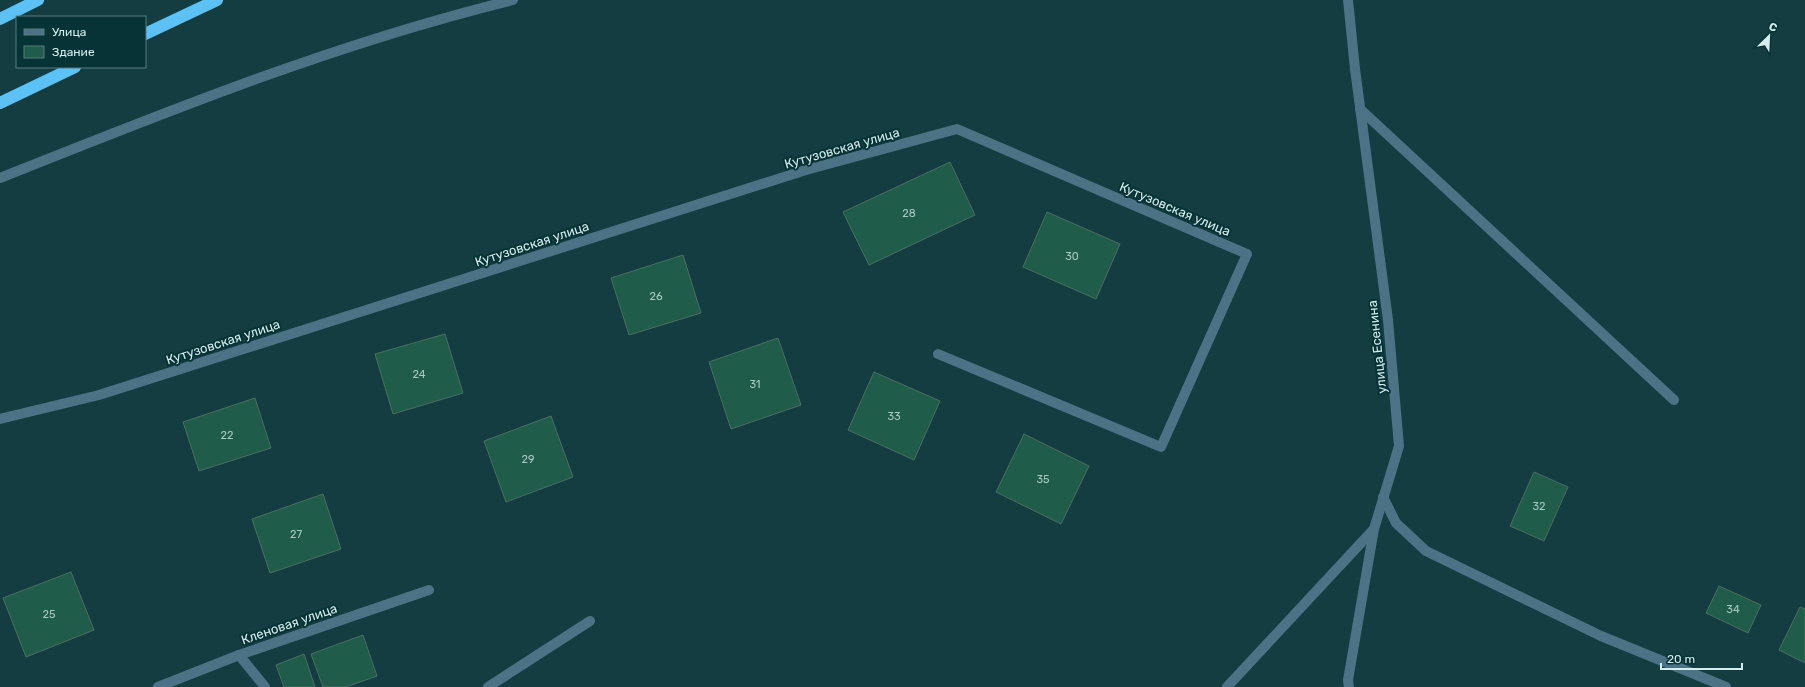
<svg xmlns="http://www.w3.org/2000/svg" width="1805" height="687" font-family="Rubik,sans-serif">
	<style>
		.building { fill: #1f5d4a; stroke: #4b6f61 }
		.lines { fill: none; stroke-linecap: round; stroke-linejoin: round }
		.minor { stroke: #4c7286; stroke-width: 10 }
		.highway { stroke: #5cc1f5; stroke-width: 12 }
		.labels { text-anchor: middle; dominant-baseline: central; stroke-width: 4; stroke-linejoin: round; paint-order: stroke }
		.number-label { font-size: 11px; fill: #a8c8c4 }
		.street-label { font-size: 13px; fill: #d6eced; stroke: #063336 }
	</style>
	<rect width="100%" height="100%" fill="#133d40"/>
	<g class="building">
		<polygon points="950,162 975,215 869,265 843,212"/>
		<polygon points="1047,212 1120,244 1096,299 1023,267"/>
		<polygon points="683,255 701,313 629,335 611,278"/>
		<polygon points="445,334 463,393 393,414 375,354"/>
		<polygon points="778,338 801,405 731,429 709,362"/>
		<polygon points="874,372 940,401 914,460 848,430"/>
		<polygon points="255,398 271,448 199,471 183,422"/>
		<polygon points="551,416 573,477 506,502 484,441"/>
		<polygon points="1024,434 1089,466 1061,524 996,492"/>
		<polygon points="1534,472 1568,487 1544,541 1510,526"/>
		<polygon points="323,494 341,549 270,573 252,519"/>
		<polygon points="71,572 94,630 26,657 3,598"/>
		<polygon points="1719,586 1761,605 1748,633 1706,613"/>
		<polygon points="1800,607 1805,609 1805,663 1779,650"/>
		<polygon points="363,635 377,676 346,687 323,687 311,654"/>
		<polygon points="304,654 315,687 284,687 276,665"/>
	</g>
	<g class="lines">
		<g class="minor">
			<polyline points="1348,0 1355,69 1388,320 1399,446 1374,529 1348,680 1349,687"/>
			<polyline points="1360,109 1674,400"/>
			<path d="M 0,178 C 168,111 337,43 513,0"/>
			<polyline points="0,419 99,395 806,170 957,129 1247,254 1161,447 938,354"/>
			<polyline points="1383,497 1396,523 1426,551 1601,636 1726,687"/>
			<polyline points="239,655 265,687"/>
			<polyline points="158,687 239,655 429,590"/>
			<polyline points="488,687 590,621"/>
			<polyline points="1227,687 1374,529"/>
		</g>
		<g class="highway">
			<polyline points="0,19 38,0"/>
			<polyline points="145,34 217,0"/>
			<polyline points="0,103 75,67"/>
		</g>
	</g>
	<g class="labels">
		<g class="number-label">
			<text x="909" y="213">28</text>
			<text x="1072" y="256">30</text>
			<text x="656" y="296">26</text>
			<text x="419" y="374">24</text>
			<text x="755" y="384">31</text>
			<text x="894" y="416">33</text>
			<text x="227" y="435">22</text>
			<text x="528" y="459">29</text>
			<text x="1043" y="479">35</text>
			<text x="1539" y="506">32</text>
			<text x="296" y="534">27</text>
			<text x="1733" y="609">34</text>
			<text x="49" y="614">25</text>
		</g>
		<g class="street-label">
			<text transform="translate(842 148) rotate(-16)">Кутузовская улица</text>
			<text transform="translate(1175 209) rotate(23)">Кутузовская улица</text>
			<text transform="translate(532 244) rotate(-18)">Кутузовская улица</text>
			<text transform="translate(223 342) rotate(-18)">Кутузовская улица</text>
			<text transform="translate(1377 347) rotate(-96)">улица Есенина</text>
			<text transform="translate(289 624) rotate(-19)">Кленовая улица</text>
		</g>
	</g>
	<rect x="16" y="16" width="130" height="52" fill="#063336" stroke="#597d7f"/>
	<rect x="24" y="29" width="20" height="6" fill="#4c7286" stroke="#597d7f"/>
	<text x="52" y="36" font-size="12" fill="#d6eced">Улица</text>
	<rect x="24" y="46" width="20" height="12" fill="#1f5d4a" stroke="#597d7f"/>
	<text x="52" y="56" font-size="12" fill="#d6eced">Здание</text>
	<g transform="translate(1769 36) rotate(24)" stroke="#063336" stroke-width="3" paint-order="stroke">
	<path d="M0-3L7 15L0 10L-7 15Z" fill="#d6eced"/>
	<text y="-6" font-size="11" font-weight="bold" text-anchor="middle" fill="#d6eced">С</text>
	</g>
	<path d="M1661 663v6h81v-6" fill="none" stroke="#d6eced" stroke-width="2"/>
	<text x="1667" y="663" font-size="12" fill="#d6eced" stroke="#063336" stroke-width="3" paint-order="stroke">20 m</text>
</svg>
